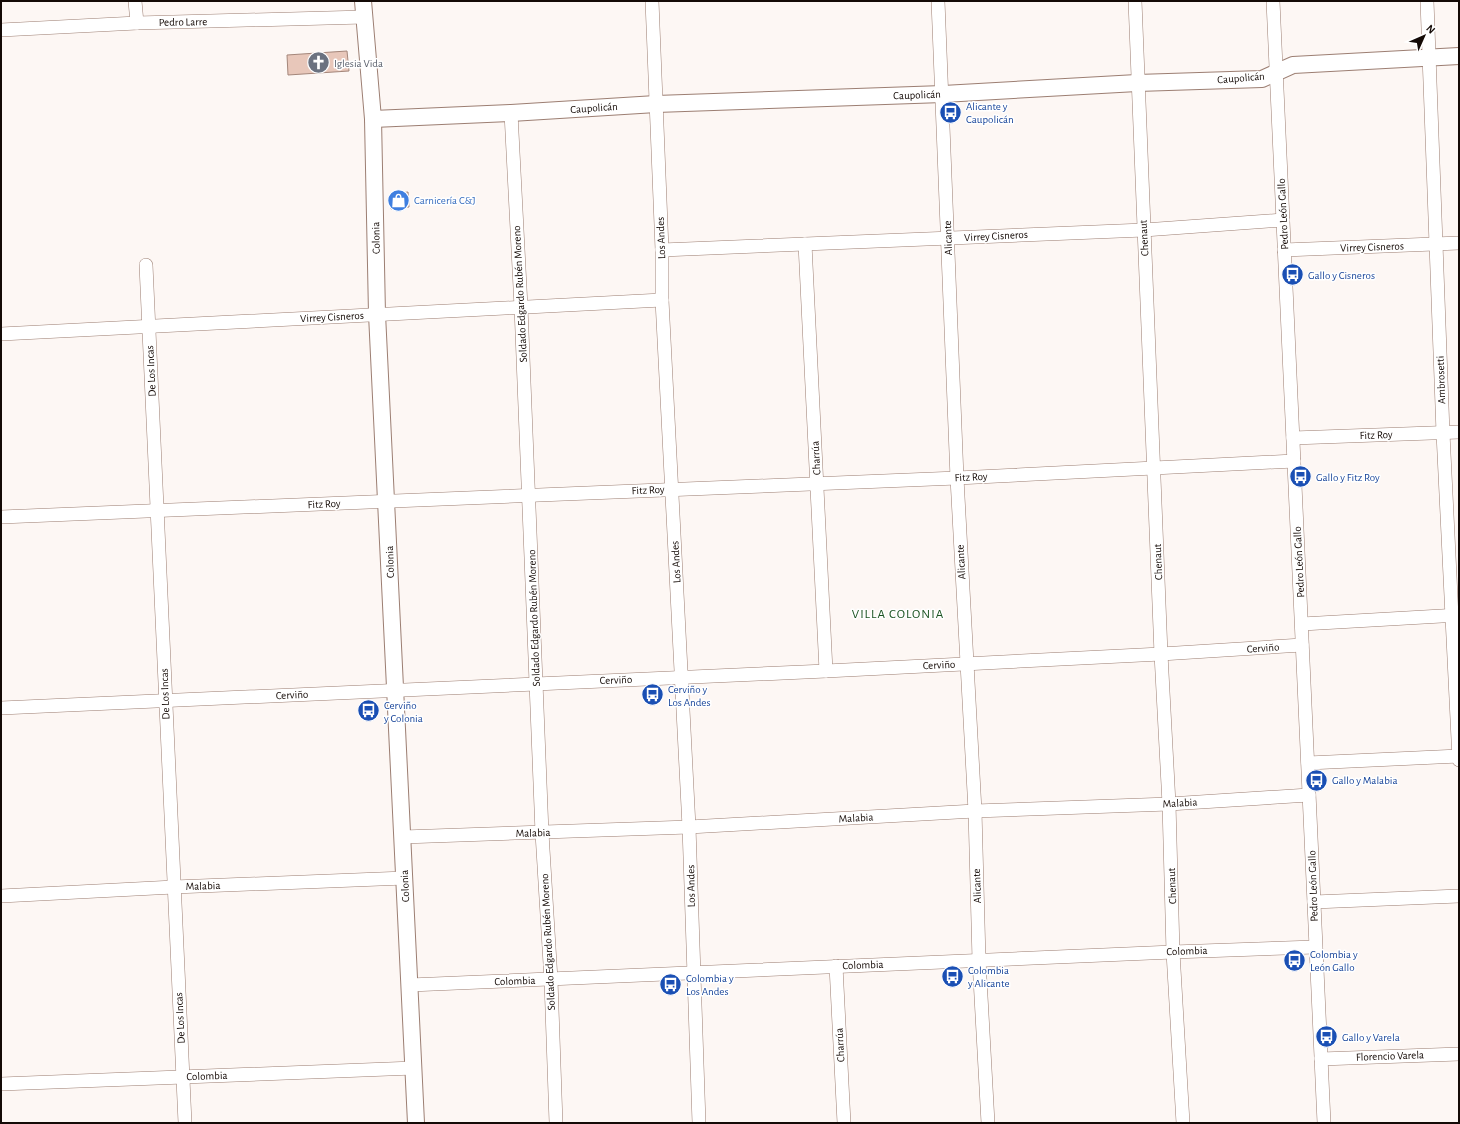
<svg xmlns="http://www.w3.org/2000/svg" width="1460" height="1124" font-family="'Alegreya Sans',sans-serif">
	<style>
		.building { fill: #e8c7ba; stroke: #a4867a }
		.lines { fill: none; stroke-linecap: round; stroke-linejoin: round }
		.minor-casing { stroke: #9c7e72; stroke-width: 14 }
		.tertiary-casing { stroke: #9c7e72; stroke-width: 18 }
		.minor { stroke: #fff; stroke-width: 13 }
		.tertiary { stroke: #fff; stroke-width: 16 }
		.labels { text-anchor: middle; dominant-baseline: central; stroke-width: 3; stroke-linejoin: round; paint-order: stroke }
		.street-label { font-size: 11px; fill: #140a06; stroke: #fff }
		.worship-label { font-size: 11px; fill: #5b616d; stroke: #fff; text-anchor: start }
		.transit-label { font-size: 11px; fill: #164399; stroke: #fff; text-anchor: start }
		.shop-label { font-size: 11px; fill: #366cbe; stroke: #fff; text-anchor: start }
		.quarter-label { font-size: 13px; letter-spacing: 1px; fill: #1b5321; stroke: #fff }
	</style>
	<rect width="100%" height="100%" fill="#fdf7f4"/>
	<g class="building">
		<polygon points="347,51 349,71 288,75 287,55"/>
		<polygon points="408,192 409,207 391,209 390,194"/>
	</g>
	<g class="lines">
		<defs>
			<g id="minor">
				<polyline points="135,1 137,23"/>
				<polyline points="652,1 662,250 662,300 689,827 699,1123"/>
				<polyline points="938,1 957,478 975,811 979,960 988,1123"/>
				<polyline points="1135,1 1161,654 1169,804 1173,952 1183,1123"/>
				<polyline points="1273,1 1324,1123"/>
				<polyline points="1427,1 1443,433 1459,760"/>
				<polyline points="1,30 137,23 364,17"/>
				<polyline points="511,113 521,307 542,833 551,980 556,1123"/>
				<polyline points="805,244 826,671"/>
				<polyline points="662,250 1144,230 1283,220"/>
				<polyline points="1284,250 1459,243"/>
				<polyline points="146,265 185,1123"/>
				<polyline points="1,334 662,300"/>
				<polyline points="1293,438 1459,432"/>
				<polyline points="1,517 957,478 1294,461"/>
				<polyline points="1302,624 1459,615"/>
				<polyline points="1,708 826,671 1161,654 1302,645"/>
				<polyline points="1308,763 1459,756"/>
				<polyline points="403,837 689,827 975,811 1169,804 1309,795"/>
				<polyline points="1,896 174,887 405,878"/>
				<polyline points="1314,902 1459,896"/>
				<polyline points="836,966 844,1123"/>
				<polyline points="410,985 1173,952 1315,947"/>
				<polyline points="1321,1059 1459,1054"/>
				<polyline points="1,1084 414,1068"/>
			</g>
			<g id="tertiary">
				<polyline points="363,1 373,119 377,314 416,1123"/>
				<polyline points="373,119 511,113 656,104 943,94 1137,83 1262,79 1293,65 1459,56"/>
			</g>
		</defs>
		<use href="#minor" class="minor-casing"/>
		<use href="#tertiary" class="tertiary-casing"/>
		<use href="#minor" class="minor"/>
		<use href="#tertiary" class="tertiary"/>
	</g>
	<defs>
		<symbol id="church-disc" viewBox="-11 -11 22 22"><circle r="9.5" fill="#6b7280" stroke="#fff"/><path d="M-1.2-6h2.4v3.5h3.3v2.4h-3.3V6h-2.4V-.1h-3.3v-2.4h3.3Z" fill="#fff"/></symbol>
		<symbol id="bus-disc" viewBox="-11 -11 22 22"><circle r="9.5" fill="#1a4fb4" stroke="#fff"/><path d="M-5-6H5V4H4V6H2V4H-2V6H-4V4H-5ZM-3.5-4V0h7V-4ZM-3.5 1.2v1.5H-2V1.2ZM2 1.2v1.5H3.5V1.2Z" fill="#fff"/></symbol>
		<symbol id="shop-disc" viewBox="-11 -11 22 22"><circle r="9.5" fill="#3f7fe0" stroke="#fff"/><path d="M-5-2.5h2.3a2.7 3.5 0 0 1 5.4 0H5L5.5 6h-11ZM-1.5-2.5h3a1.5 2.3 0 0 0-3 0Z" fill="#fff"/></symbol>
	</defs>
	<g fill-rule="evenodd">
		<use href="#church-disc" x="306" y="50" width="25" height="25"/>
		<use href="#bus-disc" x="938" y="100" width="25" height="25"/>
		<use href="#shop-disc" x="386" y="188" width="25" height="25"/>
		<use href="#bus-disc" x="1280" y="262" width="25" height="25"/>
		<use href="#bus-disc" x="1288" y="464" width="25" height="25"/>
		<use href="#bus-disc" x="640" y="682" width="25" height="25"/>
		<use href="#bus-disc" x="356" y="698" width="25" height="25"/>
		<use href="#bus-disc" x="1304" y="768" width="25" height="25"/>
		<use href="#bus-disc" x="1282" y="948" width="25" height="25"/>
		<use href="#bus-disc" x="940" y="964" width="25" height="25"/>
		<use href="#bus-disc" x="658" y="972" width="25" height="25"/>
		<use href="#bus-disc" x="1314" y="1024" width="25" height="25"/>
	</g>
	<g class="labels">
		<g class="street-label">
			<text transform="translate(183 22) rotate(-1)">Pedro Larre</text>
			<text transform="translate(1241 78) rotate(-5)">Caupolicán</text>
			<text transform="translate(917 95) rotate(-2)">Caupolicán</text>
			<text transform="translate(594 108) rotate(-4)">Caupolicán</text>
			<text transform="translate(1283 214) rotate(-93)">Pedro León Gallo</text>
			<text transform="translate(996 236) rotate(-3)">Virrey Cisneros</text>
			<text transform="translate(376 238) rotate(-91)">Colonia</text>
			<text transform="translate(661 238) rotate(-92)">Los Andes</text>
			<text transform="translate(948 238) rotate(-92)">Alicante</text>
			<text transform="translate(1144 238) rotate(-93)">Chenaut</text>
			<text transform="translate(1372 247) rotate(-2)">Virrey Cisneros</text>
			<text transform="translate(520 294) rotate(-93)">Soldado Edgardo Rubén Moreno</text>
			<text transform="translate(332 317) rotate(-3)">Virrey Cisneros</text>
			<text transform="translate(151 371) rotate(-93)">De Los Incas</text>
			<text transform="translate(1441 380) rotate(-92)">Ambrosetti</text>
			<text transform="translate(1376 435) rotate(-2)">Fitz Roy</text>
			<text transform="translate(816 458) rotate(-93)">Charrúa</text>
			<text transform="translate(971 477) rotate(-3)">Fitz Roy</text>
			<text transform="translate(648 490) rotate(-3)">Fitz Roy</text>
			<text transform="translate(324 504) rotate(-3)">Fitz Roy</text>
			<text transform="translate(390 562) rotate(-92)">Colonia</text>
			<text transform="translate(676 562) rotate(-93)">Los Andes</text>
			<text transform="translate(961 562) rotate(-93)">Alicante</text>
			<text transform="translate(1158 562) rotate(-92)">Chenaut</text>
			<text transform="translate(1299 562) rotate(-93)">Pedro León Gallo</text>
			<text transform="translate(534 618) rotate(-92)">Soldado Edgardo Rubén Moreno</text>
			<text transform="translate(1263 648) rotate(-4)">Cerviño</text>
			<text transform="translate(939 665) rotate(-3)">Cerviño</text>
			<text transform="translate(616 680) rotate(-2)">Cerviño</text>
			<text transform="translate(165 694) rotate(-92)">De Los Incas</text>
			<text transform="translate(292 695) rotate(-3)">Cerviño</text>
			<text transform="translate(1180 803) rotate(-3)">Malabia</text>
			<text transform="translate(856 818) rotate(-3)">Malabia</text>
			<text transform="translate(533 833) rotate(-2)">Malabia</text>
			<text transform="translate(203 886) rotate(-2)">Malabia</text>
			<text transform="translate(405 886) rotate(-93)">Colonia</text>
			<text transform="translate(691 886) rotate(-91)">Los Andes</text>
			<text transform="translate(977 886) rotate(-92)">Alicante</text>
			<text transform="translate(1172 886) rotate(-92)">Chenaut</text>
			<text transform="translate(1313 886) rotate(-92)">Pedro León Gallo</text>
			<text transform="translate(548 942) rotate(-93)">Soldado Edgardo Rubén Moreno</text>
			<text transform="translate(1187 951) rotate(-2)">Colombia</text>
			<text transform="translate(863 965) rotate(-2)">Colombia</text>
			<text transform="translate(515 981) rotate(-2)">Colombia</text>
			<text transform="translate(180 1018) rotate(-93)">De Los Incas</text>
			<text transform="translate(840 1045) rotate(-93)">Charrúa</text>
			<text transform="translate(1390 1056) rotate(-2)">Florencio Varela</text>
			<text transform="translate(207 1076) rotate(-2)">Colombia</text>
		</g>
		<g class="worship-label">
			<text x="334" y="63">Iglesia Vida</text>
		</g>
		<g class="transit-label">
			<text x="966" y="106">Alicante y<tspan x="966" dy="13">Caupolicán</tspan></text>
			<text x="1308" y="275">Gallo y Cisneros</text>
			<text x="1316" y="477">Gallo y Fitz Roy</text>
			<text x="668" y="689">Cerviño y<tspan x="668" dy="13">Los Andes</tspan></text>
			<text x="384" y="705">Cerviño<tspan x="384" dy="13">y Colonia</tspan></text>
			<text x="1332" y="780">Gallo y Malabia</text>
			<text x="1310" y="954">Colombia y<tspan x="1310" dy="13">León Gallo</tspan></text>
			<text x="968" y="970">Colombia<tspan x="968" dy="13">y Alicante</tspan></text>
			<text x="686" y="978">Colombia y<tspan x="686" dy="13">Los Andes</tspan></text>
			<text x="1342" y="1037">Gallo y Varela</text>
		</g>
		<g class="shop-label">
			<text x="414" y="200">Carnicería C&amp;J</text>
		</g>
		<g class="quarter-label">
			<text x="898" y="614">VILLA COLONIA</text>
		</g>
	</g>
	<rect width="1460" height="1124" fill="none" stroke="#140a06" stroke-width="4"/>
	<g transform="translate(1424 36) rotate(45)" stroke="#ffffff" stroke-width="3" paint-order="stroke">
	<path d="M0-3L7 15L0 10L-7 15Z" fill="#140a06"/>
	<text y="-6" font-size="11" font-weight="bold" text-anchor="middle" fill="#140a06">N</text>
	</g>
</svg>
